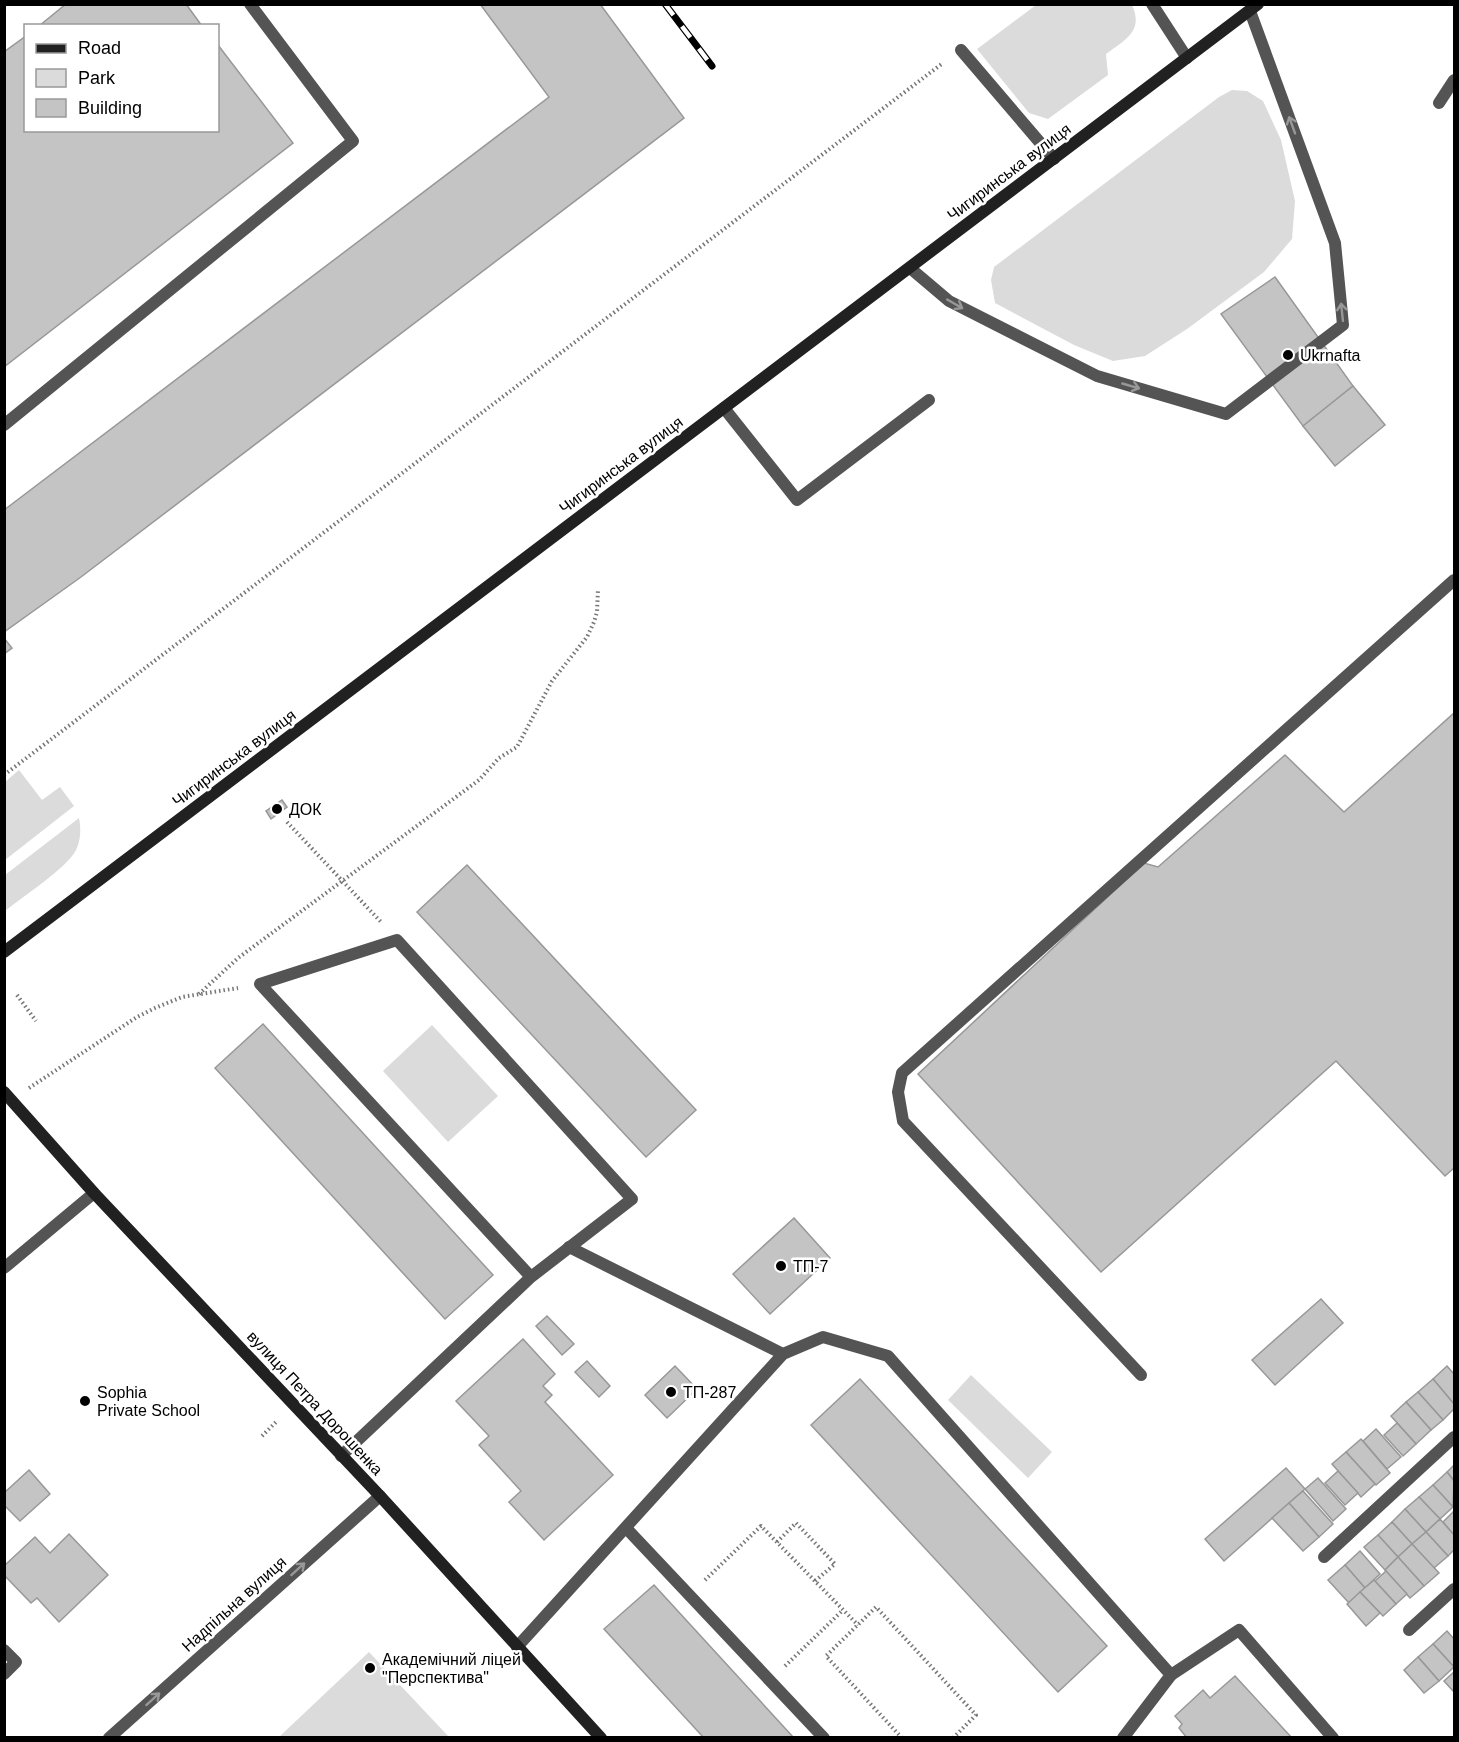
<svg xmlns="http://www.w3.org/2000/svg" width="1459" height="1742" font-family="Helvetica,sans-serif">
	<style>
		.green { fill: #dbdbdb }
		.building { fill: #c4c4c4; stroke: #989898; stroke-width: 1.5 }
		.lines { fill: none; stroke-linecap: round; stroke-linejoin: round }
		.path { stroke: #767676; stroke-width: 4; stroke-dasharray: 1.5 3; stroke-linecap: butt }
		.lane { stroke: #545454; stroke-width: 12 }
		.street { stroke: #545454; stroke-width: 12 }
		.secondary { stroke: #212121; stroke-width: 12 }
		.rail-casing { stroke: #000; stroke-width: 7 }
		.rail { stroke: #fff; stroke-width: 4.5; stroke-dasharray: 14; stroke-linecap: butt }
		.oneway { stroke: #989898 }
		.poi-dot { fill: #000; stroke: #fff; stroke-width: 2 }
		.labels { text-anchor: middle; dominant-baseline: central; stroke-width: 5; stroke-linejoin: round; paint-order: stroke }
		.street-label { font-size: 16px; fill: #000; stroke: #fff }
		.poi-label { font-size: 16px; fill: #000; stroke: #fff; text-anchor: start }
	</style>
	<rect width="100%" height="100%" fill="#fff"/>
	<g class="green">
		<path d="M 1036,5 L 1132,5 C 1144,31 1125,40 1106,54 L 1108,75 L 1048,119 L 1029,113 L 977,49 Z"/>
		<polygon points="1232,90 1247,91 1263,101 1281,140 1295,201 1292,239 1264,272 1187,329 1145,356 1113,361 1074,345 995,303 991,280 994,267 1219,97"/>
		<polygon points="19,770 42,800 60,787 74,806 5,860 5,782"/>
		<path d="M 79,818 C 81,828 81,840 76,850 C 67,868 22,897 5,911 L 5,875 Z"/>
		<polygon points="432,1025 498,1096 448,1142 383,1071"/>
		<polygon points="971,1375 1052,1452 1028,1478 948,1400"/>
		<polygon points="369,1652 449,1737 279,1737"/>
	</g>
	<g class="building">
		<polygon points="66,4 186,4 202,26 39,26"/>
		<polygon points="480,4 600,4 684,118 81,577 4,632 4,510 549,97"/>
		<polygon points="26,36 26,130 218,130 218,45 293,143 4,367 4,52"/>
		<polygon points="1275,277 1353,386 1303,426 1221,314"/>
		<polygon points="1353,386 1385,425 1335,466 1303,426"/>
		<polygon points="4,638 12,648 4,654"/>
		<polygon points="1454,713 1454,1168 1445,1176 1336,1061 1101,1272 918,1074 1144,863 1158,867 1285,755 1344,812"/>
		<polygon points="282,800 287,807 271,819 266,811"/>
		<polygon points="467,865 696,1110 646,1157 417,912"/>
		<polygon points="263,1024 493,1275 445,1319 215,1068"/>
		<polygon points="794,1218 830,1258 770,1314 733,1274"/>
		<polygon points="1321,1299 1343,1323 1275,1385 1252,1360"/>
		<polygon points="547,1316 574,1344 562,1355 536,1326"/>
		<polygon points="523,1339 555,1374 543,1386 552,1395 545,1402 613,1475 544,1540 509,1502 521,1491 479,1445 489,1436 456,1401"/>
		<polygon points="587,1361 610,1386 599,1397 575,1372"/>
		<polygon points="675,1366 697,1389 667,1418 645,1395"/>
		<polygon points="1447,1366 1454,1374 1454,1404 1433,1379"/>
		<polygon points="860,1379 1107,1646 1058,1692 811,1425"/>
		<polygon points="1433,1379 1454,1404 1454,1409 1443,1420 1418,1392"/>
		<polygon points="1418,1392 1443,1420 1431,1430 1406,1402"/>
		<polygon points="1406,1402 1431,1430 1416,1444 1391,1416"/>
		<polygon points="1397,1423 1416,1444 1403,1456 1384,1435"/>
		<polygon points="1376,1429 1401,1457 1387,1469 1363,1441"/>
		<polygon points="1361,1439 1390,1473 1376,1485 1346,1452"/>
		<polygon points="1346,1452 1375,1484 1361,1497 1332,1464"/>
		<polygon points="1454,1465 1454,1481 1447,1472"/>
		<polygon points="1286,1468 1305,1489 1224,1561 1205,1539"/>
		<polygon points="29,1470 50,1494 20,1521 4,1505 4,1493"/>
		<polygon points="1338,1471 1358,1493 1345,1505 1325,1483"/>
		<polygon points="1447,1472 1454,1481 1453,1507 1433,1485"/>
		<polygon points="1318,1478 1346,1509 1333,1521 1305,1489"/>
		<polygon points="1433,1485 1453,1507 1440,1519 1419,1497"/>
		<polygon points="1303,1491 1333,1524 1319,1537 1289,1503"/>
		<polygon points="1419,1497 1440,1519 1426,1532 1405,1509"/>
		<polygon points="1289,1503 1319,1537 1303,1551 1272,1518"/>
		<polygon points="1405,1509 1426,1532 1412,1544 1392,1522"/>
		<polygon points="1454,1511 1454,1535 1443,1522"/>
		<polygon points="1440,1519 1454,1535 1454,1550 1448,1556 1426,1532"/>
		<polygon points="1392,1522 1412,1544 1398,1557 1378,1535"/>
		<polygon points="1426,1532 1448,1556 1434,1568 1412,1544"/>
		<polygon points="69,1534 108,1575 59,1622 37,1598 31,1603 4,1575 4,1566 35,1537 50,1553"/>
		<polygon points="1378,1535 1398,1557 1385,1570 1364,1547"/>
		<polygon points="1412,1544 1439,1573 1424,1586 1398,1557"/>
		<polygon points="1360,1551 1380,1574 1365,1588 1345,1565"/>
		<polygon points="1398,1557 1424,1586 1410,1598 1385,1570"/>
		<polygon points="1345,1565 1365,1588 1349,1603 1328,1580"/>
		<polygon points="1386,1571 1407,1594 1396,1604 1375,1581"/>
		<polygon points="1374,1580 1396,1604 1383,1616 1360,1592"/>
		<polygon points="654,1585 794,1738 704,1738 604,1629"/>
		<polygon points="1360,1592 1380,1613 1366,1626 1347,1604"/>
		<polygon points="1447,1631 1454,1639 1454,1667 1433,1644"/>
		<polygon points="1433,1644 1454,1667 1439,1681 1418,1657"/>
		<polygon points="1418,1657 1439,1681 1424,1693 1404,1670"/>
		<polygon points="1454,1672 1454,1692 1444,1681"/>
		<polygon points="1235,1676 1292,1738 1187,1738 1179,1728 1182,1724 1175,1716 1203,1690 1210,1698"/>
	</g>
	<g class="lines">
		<g class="path">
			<polyline points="4,775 943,63"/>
			<polyline points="287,822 381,922"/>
			<polyline points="199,994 238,958 479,780 499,758 517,747 552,681 587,637 594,622 597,612 598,589"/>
			<polyline points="17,995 36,1021"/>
			<polyline points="29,1088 137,1017 155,1008 182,997 238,988"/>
			<polyline points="262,1436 277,1421"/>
			<polyline points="777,1542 796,1523 835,1564 815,1581"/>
			<polyline points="705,1580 761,1526 858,1625"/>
			<polyline points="785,1666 843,1610"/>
			<polyline points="902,1738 826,1656 876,1607 976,1715 953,1738"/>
		</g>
		<g class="lane">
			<polyline points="1152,4 1187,58"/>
			<polyline points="961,50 1054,159"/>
			<polyline points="1439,103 1454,80"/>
			<polyline points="910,268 949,301 1097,376 1226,414 1343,325 1335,243 1250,11"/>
			<polyline points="724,408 797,500 929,400"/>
			<polyline points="4,425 353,141 250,4"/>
			<polyline points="569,1247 783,1354"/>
			<polyline points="4,1268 94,1193"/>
			<polyline points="1141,1375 903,1121 898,1092 902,1073 1454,580"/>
			<polyline points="341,1456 531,1277 260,984 397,940 632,1199 531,1277"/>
			<polyline points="626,1528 824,1738"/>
			<polyline points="1324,1557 1454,1437"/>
			<polyline points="1409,1630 1454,1589"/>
			<polyline points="517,1647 783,1354 823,1337 888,1356 1171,1675 1123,1738"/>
			<polyline points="4,1650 16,1662 4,1674"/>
			<polyline points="1171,1675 1239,1630 1333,1738"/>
		</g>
		<polyline class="street" points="109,1738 380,1496"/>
		<g class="secondary">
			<polyline points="4,952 1258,4"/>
			<polyline points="4,1092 94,1193 380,1496 601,1738"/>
		</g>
		<defs>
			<polyline id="rail" points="665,4 712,66"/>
		</defs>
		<use href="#rail" class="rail-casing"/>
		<use href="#rail" class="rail"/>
	</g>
	<defs><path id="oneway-shaft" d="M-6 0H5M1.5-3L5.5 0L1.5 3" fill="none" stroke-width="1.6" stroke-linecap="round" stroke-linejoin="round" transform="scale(1.5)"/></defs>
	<g class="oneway">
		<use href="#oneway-shaft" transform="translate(1292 125) rotate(-110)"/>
		<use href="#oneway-shaft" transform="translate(955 304) rotate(30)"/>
		<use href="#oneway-shaft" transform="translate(1342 312) rotate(-96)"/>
		<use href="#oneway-shaft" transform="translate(1131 386) rotate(16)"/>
		<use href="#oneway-shaft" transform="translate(298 1569) rotate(-42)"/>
		<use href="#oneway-shaft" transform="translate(153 1699) rotate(-42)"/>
	</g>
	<g class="poi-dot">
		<circle cx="1288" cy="355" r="6"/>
		<circle cx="277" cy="809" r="6"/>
		<circle cx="781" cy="1266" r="6"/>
		<circle cx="671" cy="1392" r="6"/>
		<circle cx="85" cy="1401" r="6"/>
		<circle cx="370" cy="1668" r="6"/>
	</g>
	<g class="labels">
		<g class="street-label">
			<text transform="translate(1009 172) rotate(-37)">Чигиринська вулиця</text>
			<text transform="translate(621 465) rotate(-37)">Чигиринська вулиця</text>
			<text transform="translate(234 758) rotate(-37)">Чигиринська вулиця</text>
			<text transform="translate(315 1403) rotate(47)">вулиця Петра Дорошенка</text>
			<text transform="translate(234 1604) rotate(-42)">Надпільна вулиця</text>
		</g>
		<g class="poi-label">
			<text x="1300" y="355">Ukrnafta</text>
			<text x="289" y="809">ДОК</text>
			<text x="793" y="1266">ТП-7</text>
			<text x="97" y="1392">Sophia<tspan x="97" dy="18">Private School</tspan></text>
			<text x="683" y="1392">ТП-287</text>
			<text x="382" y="1659">Академічний ліцей<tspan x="382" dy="18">"Перспектива"</tspan></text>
		</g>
	</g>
	<rect width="1459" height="1742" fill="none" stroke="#000000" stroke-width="12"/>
	<rect x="24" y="24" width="195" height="108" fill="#ffffff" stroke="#999999" stroke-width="1.5"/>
	<rect x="36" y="44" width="30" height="9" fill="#212121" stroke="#999999" stroke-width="1.5"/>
	<text x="78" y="54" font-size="18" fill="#000000">Road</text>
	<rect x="36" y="69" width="30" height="18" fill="#dbdbdb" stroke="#999999" stroke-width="1.5"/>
	<text x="78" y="84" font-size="18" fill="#000000">Park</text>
	<rect x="36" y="99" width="30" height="18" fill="#c4c4c4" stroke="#999999" stroke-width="1.5"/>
	<text x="78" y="114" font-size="18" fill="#000000">Building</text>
</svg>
